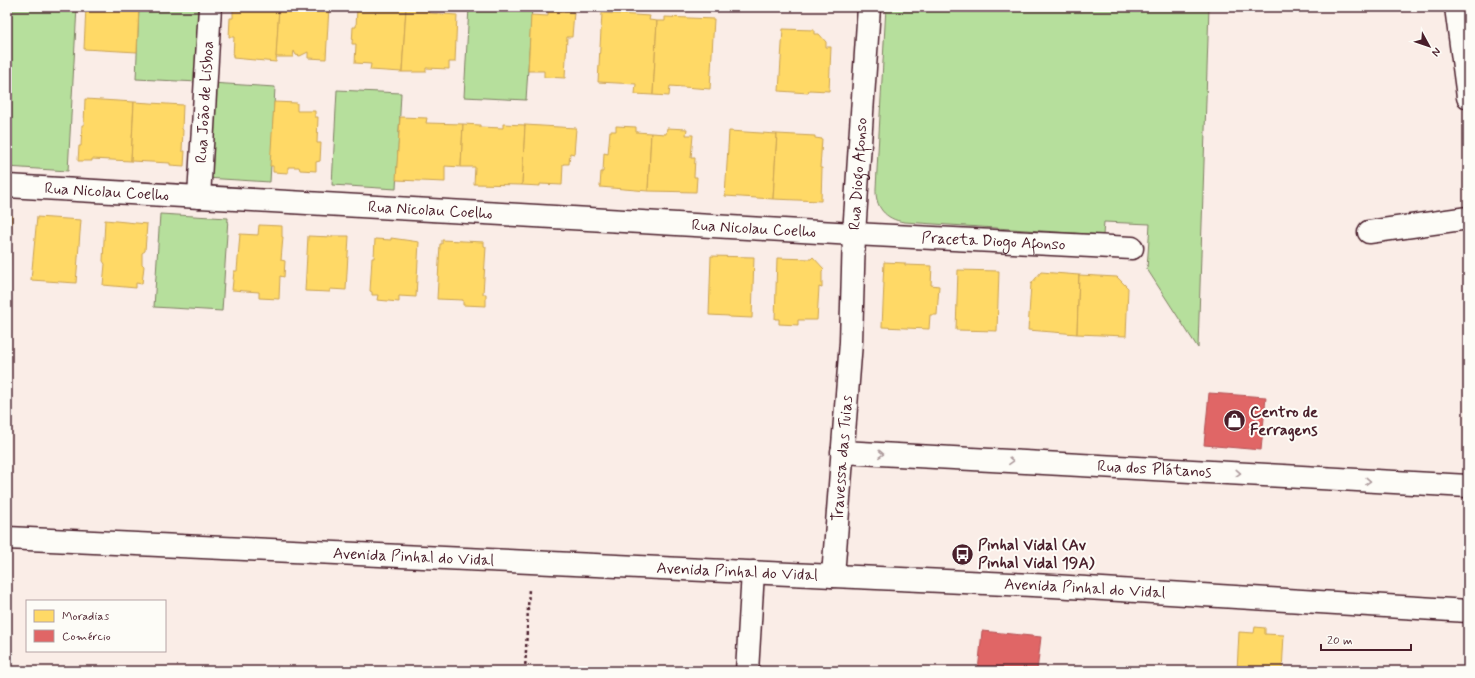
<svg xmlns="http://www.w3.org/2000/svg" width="1475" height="678" font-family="Mynerve,sans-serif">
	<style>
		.green { fill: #b6df9c; stroke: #807f64 }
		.homes { fill: #ffd966; stroke: #c9a154 }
		.shops { fill: #e06666; stroke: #b35154 }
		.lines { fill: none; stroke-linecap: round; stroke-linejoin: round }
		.pedestrian-casing { stroke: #4a1f2b; stroke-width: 25 }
		.minor-casing { stroke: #4a1f2b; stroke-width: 25 }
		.tertiary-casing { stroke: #4a1f2b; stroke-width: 25 }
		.path { stroke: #4a1f2b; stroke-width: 2.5; stroke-dasharray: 3 3; stroke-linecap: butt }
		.pedestrian { stroke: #fdfcf7; stroke-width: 22 }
		.minor { stroke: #fdfcf7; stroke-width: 22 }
		.tertiary { stroke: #fdfcf7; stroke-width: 22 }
		.oneway { stroke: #ac999b }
		.labels { text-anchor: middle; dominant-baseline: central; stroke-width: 4; stroke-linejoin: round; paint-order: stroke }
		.street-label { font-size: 16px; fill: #4a1f2b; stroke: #fdfcf7 }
		.poi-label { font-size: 16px; font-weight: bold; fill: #4a1f2b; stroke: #fdfcf7; text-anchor: start }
	</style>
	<rect width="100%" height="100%" fill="#faede7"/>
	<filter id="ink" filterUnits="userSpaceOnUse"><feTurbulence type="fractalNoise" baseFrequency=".025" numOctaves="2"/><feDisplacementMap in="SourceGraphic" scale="8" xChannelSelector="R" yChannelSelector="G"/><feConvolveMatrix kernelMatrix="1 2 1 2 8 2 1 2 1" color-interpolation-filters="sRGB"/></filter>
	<g filter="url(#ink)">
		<g class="green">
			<polygon points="7,7 77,7 68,171 7,167"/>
			<polygon points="139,7 203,7 199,82 136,79"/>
			<polygon points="469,7 532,7 526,100 464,97"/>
			<path d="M 886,7 L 1209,7 L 1198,348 L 1147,269 L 1150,224 L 1104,222 L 1103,235 L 904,222 C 885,219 875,207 876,188 Z"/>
			<polygon points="211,83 275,87 270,182 206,178"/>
			<polygon points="337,90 401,93 396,189 332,185"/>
			<polygon points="160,214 228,218 222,311 154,307"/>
		</g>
		<g class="homes">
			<polygon points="86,7 139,7 137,52 84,49"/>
			<polygon points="233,7 279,7 276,62 233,58 234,37 229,37 230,18 233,18"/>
			<polygon points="279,7 329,7 326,59 308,58 308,52 300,56 296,55 294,51 293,57 276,57"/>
			<polygon points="381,7 406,8 402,72 370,70 371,64 355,63 356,44 352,44 353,27 356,27 357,8 381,9"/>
			<polygon points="406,8 429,9 428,13 457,15 455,62 449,62 449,69 426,68 426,72 402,72"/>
			<polygon points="548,10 574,12 572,37 567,37 565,78 544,77 544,71 528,71 531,15 548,16"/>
			<polygon points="602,13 650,16 649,20 657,21 653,95 635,94 636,84 598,82"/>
			<polygon points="665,17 714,19 710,89 670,86 669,96 653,95 657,21 665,21"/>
			<polygon points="783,29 814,30 814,34 819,34 826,42 826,47 831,47 829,91 809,90 808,93 779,91"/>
			<polygon points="85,99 134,102 131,161 92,159 92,161 78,161 79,146 81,146 82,125 84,125"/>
			<polygon points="134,102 183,105 182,129 183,130 182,151 185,151 184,166 170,165 170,163 131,161"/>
			<polygon points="274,102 297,103 297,111 315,111 315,117 318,117 317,143 321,143 320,161 316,162 316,171 300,170 299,167 288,167 288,173 273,172 273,166 270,166"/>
			<polygon points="400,117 427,118 426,123 463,124 461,167 445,166 445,182 396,180"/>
			<polygon points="463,124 480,125 480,127 503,128 503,124 525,125 522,185 474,184 475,167 461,167"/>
			<polygon points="525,125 576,128 574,154 570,153 569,164 563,164 562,185 540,184 540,186 522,185"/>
			<polygon points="616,126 636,127 636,132 651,133 648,191 600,187 601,172 603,172 604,153 608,154 610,131 616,131"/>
			<polygon points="667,128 687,129 686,135 693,135 691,158 695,158 694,177 697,177 696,192 648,191 651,133 666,134"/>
			<polygon points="729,131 777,134 773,199 725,196"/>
			<polygon points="777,134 815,136 815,138 822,139 820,168 822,168 821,201 773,199"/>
			<polygon points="7,215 12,215 9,279 7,279"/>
			<polygon points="37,217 81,220 76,283 31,280"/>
			<polygon points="105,220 147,224 145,251 142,253 142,264 144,266 142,284 136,283 136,288 103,285 105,264 103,261"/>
			<polygon points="259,225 282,226 282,237 283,237 281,260 285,261 284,277 280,276 279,299 259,298 259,292 232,290 234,271 237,271 240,234 258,235"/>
			<polygon points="308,236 333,237 333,236 349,236 346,290 330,289 330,292 305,291"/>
			<polygon points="391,238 419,242 416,297 399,296 399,302 377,300 378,295 372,295 372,292 370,291 372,258 374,258 375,239 391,240"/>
			<polygon points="442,240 484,242 484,246 486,247 483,294 486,294 486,306 463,305 463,300 437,299 440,244 442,244"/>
			<polygon points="711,256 754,257 752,318 729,317 729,316 709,315"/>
			<polygon points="813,257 824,269 822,271 822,288 819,287 817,320 798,320 798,325 779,324 779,319 775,319 777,258 811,259"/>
			<polygon points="884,262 905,263 905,265 932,266 931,285 939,286 937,315 930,315 929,329 882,327 884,283 883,283"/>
			<polygon points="958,270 999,271 997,331 956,330"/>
			<polygon points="1041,272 1079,275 1077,334 1028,330 1031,284"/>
			<polygon points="1079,275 1117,277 1128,288 1126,336 1077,334"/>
			<polygon points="1255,627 1265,628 1265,634 1284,635 1282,671 1237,671 1239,632 1254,633"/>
		</g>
		<g class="shops">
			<polygon points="1209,393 1266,397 1261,450 1204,445"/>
			<polygon points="982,631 1041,637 1037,671 978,671"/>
		</g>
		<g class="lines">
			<defs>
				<g id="pedestrian">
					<path id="s1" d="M 199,197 L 210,7"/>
				</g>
				<g id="minor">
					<polyline points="1456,7 1468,97"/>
					<path id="s2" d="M 7,186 L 854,234 L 1132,248"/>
					<polyline points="1369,232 1468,218"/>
					<path id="s3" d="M 842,452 L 1468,486"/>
					<path id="s4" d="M 833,576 L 851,342 L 854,234 L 869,7"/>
					<polyline points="747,671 753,572"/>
				</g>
				<g id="tertiary">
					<path id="s5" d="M 7,538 L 1053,586 L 1468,611"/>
				</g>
			</defs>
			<use href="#pedestrian" class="pedestrian-casing"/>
			<use href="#minor" class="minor-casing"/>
			<use href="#tertiary" class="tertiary-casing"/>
			<polyline class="path" points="525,671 529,588"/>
			<use href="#pedestrian" class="pedestrian"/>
			<use href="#minor" class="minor"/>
			<use href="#tertiary" class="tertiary"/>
		</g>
		<defs><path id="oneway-chevron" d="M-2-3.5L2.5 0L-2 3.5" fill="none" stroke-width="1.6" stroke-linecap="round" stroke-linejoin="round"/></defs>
		<g class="oneway">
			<use href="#oneway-chevron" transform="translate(881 454) rotate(3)"/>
			<use href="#oneway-chevron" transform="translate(1011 461) rotate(3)"/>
			<use href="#oneway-chevron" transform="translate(1238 473) rotate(3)"/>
			<use href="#oneway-chevron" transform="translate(1368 481) rotate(3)"/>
		</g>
	</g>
	<defs>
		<symbol id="shop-disc" viewBox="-11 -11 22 22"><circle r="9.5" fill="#4a1f2b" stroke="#fdfcf7"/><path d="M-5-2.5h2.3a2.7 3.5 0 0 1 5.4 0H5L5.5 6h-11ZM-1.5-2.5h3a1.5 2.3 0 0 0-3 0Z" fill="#fff"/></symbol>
		<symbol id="bus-disc" viewBox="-11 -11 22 22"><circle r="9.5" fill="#4a1f2b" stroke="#fdfcf7"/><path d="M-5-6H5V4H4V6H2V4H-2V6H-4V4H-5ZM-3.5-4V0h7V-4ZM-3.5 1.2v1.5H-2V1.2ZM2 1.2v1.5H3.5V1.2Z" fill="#fff"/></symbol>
	</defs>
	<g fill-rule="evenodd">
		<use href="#shop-disc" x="1222" y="408" width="25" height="25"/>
		<use href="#bus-disc" x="950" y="542" width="25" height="25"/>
	</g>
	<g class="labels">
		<g class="street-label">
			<text stroke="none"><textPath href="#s1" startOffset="95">Rua João de Lisboa</textPath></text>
			<text stroke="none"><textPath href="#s4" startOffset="403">Rua Diogo Afonso</textPath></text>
			<text stroke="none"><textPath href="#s2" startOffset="100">Rua Nicolau Coelho</textPath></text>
			<text stroke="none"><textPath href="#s2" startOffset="424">Rua Nicolau Coelho</textPath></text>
			<text stroke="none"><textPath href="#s2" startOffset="748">Rua Nicolau Coelho</textPath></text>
			<text stroke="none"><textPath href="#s2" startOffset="988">Praceta Diogo Afonso</textPath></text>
			<text stroke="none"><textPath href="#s4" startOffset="118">Travessa das Tuias</textPath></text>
			<text stroke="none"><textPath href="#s3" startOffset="313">Rua dos Plátanos</textPath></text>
			<text stroke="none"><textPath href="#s5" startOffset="407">Avenida Pinhal do Vidal</textPath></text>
			<text stroke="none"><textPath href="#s5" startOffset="731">Avenida Pinhal do Vidal</textPath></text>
			<text stroke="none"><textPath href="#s5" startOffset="1079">Avenida Pinhal do Vidal</textPath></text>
		</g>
		<g class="poi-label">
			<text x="1250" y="412">Centro de<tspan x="1250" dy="18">Ferragens</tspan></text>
			<text x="978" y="545">Pinhal Vidal (Av<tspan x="978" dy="18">Pinhal Vidal 19A)</tspan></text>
		</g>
	</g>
	<rect width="1475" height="678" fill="none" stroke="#fdfcf7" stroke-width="24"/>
	<rect x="12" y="12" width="1451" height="654" fill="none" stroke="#4a1f2b" stroke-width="1.5" filter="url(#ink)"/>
	<rect x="26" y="600" width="140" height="52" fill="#fdfcf7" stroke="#b5a4a5"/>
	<rect x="34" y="610" width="20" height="12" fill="#ffd966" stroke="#b5a4a5"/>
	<text x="62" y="620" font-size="12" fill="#4a1f2b">Moradias</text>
	<rect x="34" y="630" width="20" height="12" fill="#e06666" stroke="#b5a4a5"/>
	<text x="62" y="640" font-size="12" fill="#4a1f2b">Comércio</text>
	<g transform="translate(1429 46) rotate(130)" stroke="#fdfcf7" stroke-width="3" paint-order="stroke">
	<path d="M0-3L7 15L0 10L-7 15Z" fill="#4a1f2b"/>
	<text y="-6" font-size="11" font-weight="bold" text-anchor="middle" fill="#4a1f2b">N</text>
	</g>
	<path d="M1321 644v6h90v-6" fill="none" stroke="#4a1f2b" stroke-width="2"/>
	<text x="1327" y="644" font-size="12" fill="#4a1f2b" stroke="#fdfcf7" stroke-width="3" paint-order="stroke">20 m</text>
</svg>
